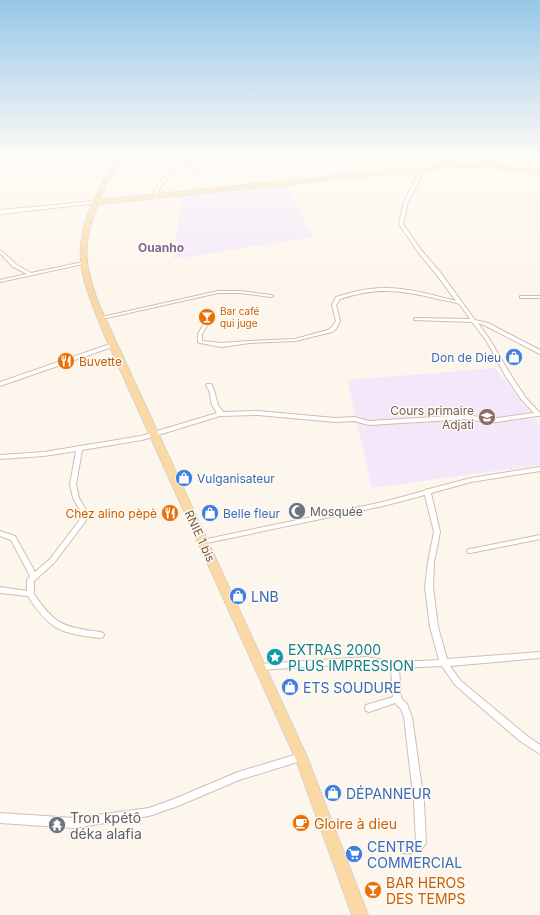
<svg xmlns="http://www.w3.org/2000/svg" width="540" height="915" font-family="Inter,sans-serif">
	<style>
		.education { fill: #f3e8fa }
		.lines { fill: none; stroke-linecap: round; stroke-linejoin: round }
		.street-casing { stroke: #d1beb0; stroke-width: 2 }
		.secondary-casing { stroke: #d6c0b0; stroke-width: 2 }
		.primary-casing { stroke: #dad1cd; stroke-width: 2 }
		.street { fill: #fff; fill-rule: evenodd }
		.secondary { fill: #fff; fill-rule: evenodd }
		.primary { fill: #fbd9a5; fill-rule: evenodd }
		.labels { text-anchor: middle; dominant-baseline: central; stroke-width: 3; stroke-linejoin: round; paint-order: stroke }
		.far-food-label { font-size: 10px; fill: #c56008; stroke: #fffaf3; text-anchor: start }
		.far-quarter-label { font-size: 12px; font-weight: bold; fill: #846695; stroke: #fffaf3 }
		.shop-label { font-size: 12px; fill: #366cbe; stroke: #fffaf3; text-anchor: start }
		.food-label { font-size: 12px; fill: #c56008; stroke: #fffaf3; text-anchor: start }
		.education-label { font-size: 12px; fill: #785e54; stroke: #fffaf3; text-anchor: end }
		.worship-label { font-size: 12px; fill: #5b616d; stroke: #fffaf3; text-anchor: start }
		.street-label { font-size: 12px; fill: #7a5c4d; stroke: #fffaf3 }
		.near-shop-label { font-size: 14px; fill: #366cbe; stroke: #fffaf3; text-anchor: start }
		.near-culture-label { font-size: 14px; fill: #0d838f; stroke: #fffaf3; text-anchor: start }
		.near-worship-label { font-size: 14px; fill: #5b616d; stroke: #fffaf3; text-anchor: start }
		.near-food-label { font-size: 14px; fill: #c56008; stroke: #fffaf3; text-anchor: start }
	</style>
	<rect width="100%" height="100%" fill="#fdf6ec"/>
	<g class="education">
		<polygon points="285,185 314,237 174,259 181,196"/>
		<polygon points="495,368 540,425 540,465 372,488 347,380"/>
	</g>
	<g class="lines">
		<defs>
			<g id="street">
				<path d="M 391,157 L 395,157 L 403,163 L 415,168 L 421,176 L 408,202 L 403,224 L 421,250 L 440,272 L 475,320 L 488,323 L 540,350 L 540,354 L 538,353 L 484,325 L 478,323 L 490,340 L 512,377 L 526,398 L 540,413 L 540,416 L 537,416 L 490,423 L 468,419 L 369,425 L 354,421 L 335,422 L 258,415 L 220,416 L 142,440 L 82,450 L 76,484 L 79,498 L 86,510 L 87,514 L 85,522 L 54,563 L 34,581 L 34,594 C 55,625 63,627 100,632 L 103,633 L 104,635 L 103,637 L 100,638 C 61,633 50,631 28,596 L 0,593 L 0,587 L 27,591 L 27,580 L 30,576 L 11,540 L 0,536 L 0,531 L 15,536 L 35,572 L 50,559 L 79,521 L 81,514 L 80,510 L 73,498 L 70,484 L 76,451 L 44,456 L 0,459 L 0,455 L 44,452 L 141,436 L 217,413 L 212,405 L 209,390 L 206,385 L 207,384 L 211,384 L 214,390 L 218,405 L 223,412 L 258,411 L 335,418 L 354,417 L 369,421 L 468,415 L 490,419 L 534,413 L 521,399 L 506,377 L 486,340 L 472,322 L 414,320 L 414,318 L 416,318 L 470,319 C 468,316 462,307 459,304 C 456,302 442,300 438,299 C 401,290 377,287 340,299 L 336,305 L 340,321 L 336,329 L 332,332 L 295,341 L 249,343 L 222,347 L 200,343 L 198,342 L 198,334 L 206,320 L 208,320 L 210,321 L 202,334 L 202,341 L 222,343 L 249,341 L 295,339 L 328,330 L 332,327 L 336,321 L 332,305 L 336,297 C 347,294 358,290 370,289 C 399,285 428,294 456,301 L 436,274 L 418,252 L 399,224 L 404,202 L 417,176 L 413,170 L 401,165 Z"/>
				<path d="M 193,158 L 196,159 L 181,167 L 196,169 L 198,170 L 197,171 L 178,169 C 167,177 161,185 155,197 L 153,197 C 155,179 178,165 193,158 Z"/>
				<polygon points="0,250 17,265 31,273 83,262 85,263 83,264 0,282 0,280 27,274 13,267 0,253"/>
				<polygon points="218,291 240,291 271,295 273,296 271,297 240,293 218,293 102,319 100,318 102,317"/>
				<rect x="520" y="296" width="20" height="2"/>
				<polygon points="113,343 116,345 115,346 0,386 0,382"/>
				<path d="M 540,467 L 540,471 L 471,482 L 431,493 L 440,532 L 434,562 L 433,587 L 438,627 L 447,659 L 540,652 L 540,658 L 450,666 L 461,681 L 526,735 L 540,745 L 540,754 L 520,741 L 455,685 L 442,666 L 399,668 L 401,698 L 407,704 L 412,717 L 424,803 L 426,843 C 422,851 409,856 401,852 L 399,849 L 401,846 L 413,843 L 416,841 L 414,803 L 404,717 L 401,709 L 395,703 L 369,712 L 366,711 L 365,708 L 366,705 L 393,697 L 391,668 L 366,663 L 260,670 L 257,669 L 256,667 L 257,665 L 260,664 L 366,657 L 395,662 L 439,660 L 430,627 L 425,587 L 428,562 L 434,532 L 425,495 L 383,506 L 202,544 L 200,544 L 199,542 L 200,540 L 202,540 L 383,502 L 424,491 L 427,489 L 429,489 L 471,478 Z"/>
				<polygon points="540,535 540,539 470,553 468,553 467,551 468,549 470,549"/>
				<polygon points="301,753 304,754 305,757 304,760 239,780 178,806 149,816 74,828 0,823 0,813 74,818 149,808 174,799 238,772"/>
			</g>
			<polygon id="secondary" points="96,201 98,202 98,203 0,214 0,210"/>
			<path id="primary" d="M 116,157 L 121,157 L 99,200 L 456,163 L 479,163 L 540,169 L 540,173 L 479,167 L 456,167 L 98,204 C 81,244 84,267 100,307 L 307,757 L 368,915 L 352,915 L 295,757 L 105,336 C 97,316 88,296 83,275 C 73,232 96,194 116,157 Z"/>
		</defs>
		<use href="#street" class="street-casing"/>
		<use href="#secondary" class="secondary-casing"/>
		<use href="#primary" class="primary-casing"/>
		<use href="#street" class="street"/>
		<use href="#secondary" class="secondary"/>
		<use href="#primary" class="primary"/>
	</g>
	<linearGradient id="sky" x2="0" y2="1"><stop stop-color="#97c7e8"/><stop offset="0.55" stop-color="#fefbf6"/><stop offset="1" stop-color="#fefbf6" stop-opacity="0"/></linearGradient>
	<rect width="540" height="285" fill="url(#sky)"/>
	<defs>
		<symbol id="bar-disc" viewBox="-11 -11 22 22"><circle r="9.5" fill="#e8710a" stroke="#fffaf3"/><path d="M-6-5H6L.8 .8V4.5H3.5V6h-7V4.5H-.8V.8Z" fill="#fff"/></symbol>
		<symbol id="shop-disc" viewBox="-11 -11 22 22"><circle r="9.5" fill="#3f7fe0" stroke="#fffaf3"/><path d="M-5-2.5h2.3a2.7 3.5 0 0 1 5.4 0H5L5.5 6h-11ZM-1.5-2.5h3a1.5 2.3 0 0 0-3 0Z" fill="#fff"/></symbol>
		<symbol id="restaurant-disc" viewBox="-11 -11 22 22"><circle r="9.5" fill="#e8710a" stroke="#fffaf3"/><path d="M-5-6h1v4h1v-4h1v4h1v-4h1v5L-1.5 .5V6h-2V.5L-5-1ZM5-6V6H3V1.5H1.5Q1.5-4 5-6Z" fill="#fff"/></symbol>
		<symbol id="school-disc" viewBox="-11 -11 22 22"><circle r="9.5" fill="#8d6e63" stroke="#fffaf3"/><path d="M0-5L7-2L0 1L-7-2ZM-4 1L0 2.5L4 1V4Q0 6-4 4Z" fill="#fff"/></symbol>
		<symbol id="mosque-disc" viewBox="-11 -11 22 22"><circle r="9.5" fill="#6b7280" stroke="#fffaf3"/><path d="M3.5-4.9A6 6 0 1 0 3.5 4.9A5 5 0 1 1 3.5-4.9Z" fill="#fff"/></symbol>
		<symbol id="sight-disc" viewBox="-11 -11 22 22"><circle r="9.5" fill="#0f9aa8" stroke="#fffaf3"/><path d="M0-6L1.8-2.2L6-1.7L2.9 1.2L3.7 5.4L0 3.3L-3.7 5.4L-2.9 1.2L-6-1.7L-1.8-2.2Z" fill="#fff"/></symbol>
		<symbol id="cafe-disc" viewBox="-11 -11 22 22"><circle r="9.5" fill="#e8710a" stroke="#fffaf3"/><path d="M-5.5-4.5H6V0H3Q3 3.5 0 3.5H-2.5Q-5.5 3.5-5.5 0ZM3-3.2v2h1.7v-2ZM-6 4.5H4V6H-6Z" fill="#fff"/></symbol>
		<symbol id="temple-disc" viewBox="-11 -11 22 22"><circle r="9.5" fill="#6b7280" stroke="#fffaf3"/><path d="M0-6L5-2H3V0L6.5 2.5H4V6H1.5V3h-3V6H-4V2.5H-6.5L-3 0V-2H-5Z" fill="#fff"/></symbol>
		<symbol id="supermarket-disc" viewBox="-11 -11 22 22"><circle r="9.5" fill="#3f7fe0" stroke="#fffaf3"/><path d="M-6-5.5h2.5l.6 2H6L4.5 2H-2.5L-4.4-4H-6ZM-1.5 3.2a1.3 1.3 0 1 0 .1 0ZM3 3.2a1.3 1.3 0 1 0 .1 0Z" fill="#fff"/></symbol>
	</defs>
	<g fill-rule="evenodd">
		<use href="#bar-disc" x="197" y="307" width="20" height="20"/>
		<use href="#shop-disc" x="504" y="347" width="20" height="20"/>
		<use href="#restaurant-disc" x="56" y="351" width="20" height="20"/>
		<use href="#school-disc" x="477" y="407" width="20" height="20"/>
		<use href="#shop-disc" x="174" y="468" width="20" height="20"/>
		<use href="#mosque-disc" x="287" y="501" width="20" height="20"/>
		<use href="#restaurant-disc" x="160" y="503" width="20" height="20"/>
		<use href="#shop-disc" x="200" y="503" width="20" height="20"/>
		<use href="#shop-disc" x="228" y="586" width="20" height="20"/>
		<use href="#sight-disc" x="265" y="647" width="20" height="20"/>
		<use href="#shop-disc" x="280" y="677" width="20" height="20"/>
		<use href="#shop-disc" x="323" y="783" width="20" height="20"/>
		<use href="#cafe-disc" x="291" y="813" width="20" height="20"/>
		<use href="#temple-disc" x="47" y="815" width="20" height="20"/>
		<use href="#supermarket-disc" x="344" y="844" width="20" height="20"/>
		<use href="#bar-disc" x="363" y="880" width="20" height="20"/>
	</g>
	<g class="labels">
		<g class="far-food-label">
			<text x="220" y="311">Bar café<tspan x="220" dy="12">qui juge</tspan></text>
		</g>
		<g class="far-quarter-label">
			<text x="161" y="247">Ouanho</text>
		</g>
		<g class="shop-label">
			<text x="501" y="357" text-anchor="end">Don de Dieu</text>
			<text x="197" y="478">Vulganisateur</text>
			<text x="223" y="513">Belle fleur</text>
		</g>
		<g class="food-label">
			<text x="79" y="361">Buvette</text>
			<text x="157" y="513" text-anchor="end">Chez alino pèpè</text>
		</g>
		<g class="education-label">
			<text x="474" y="410">Cours primaire<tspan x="474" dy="14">Adjati</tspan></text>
		</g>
		<g class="worship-label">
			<text x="310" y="511">Mosquée</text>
		</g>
		<g class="street-label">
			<text transform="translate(200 536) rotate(65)">RNIE 1 bis</text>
		</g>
		<g class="near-shop-label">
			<text x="251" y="596">LNB</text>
			<text x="303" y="687">ETS SOUDURE</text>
			<text x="346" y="793">DÉPANNEUR</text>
			<text x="367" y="846">CENTRE<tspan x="367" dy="16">COMMERCIAL</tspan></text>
		</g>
		<g class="near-culture-label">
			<text x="288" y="649">EXTRAS 2000<tspan x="288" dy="16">PLUS IMPRESSION</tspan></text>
		</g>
		<g class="near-worship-label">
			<text x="70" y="817">Tron kpétô<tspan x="70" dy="16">déka alafia</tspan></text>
		</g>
		<g class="near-food-label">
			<text x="314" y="823">Gloire à dieu</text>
			<text x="386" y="882">BAR HEROS<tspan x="386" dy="16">DES TEMPS</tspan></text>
		</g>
	</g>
</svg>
